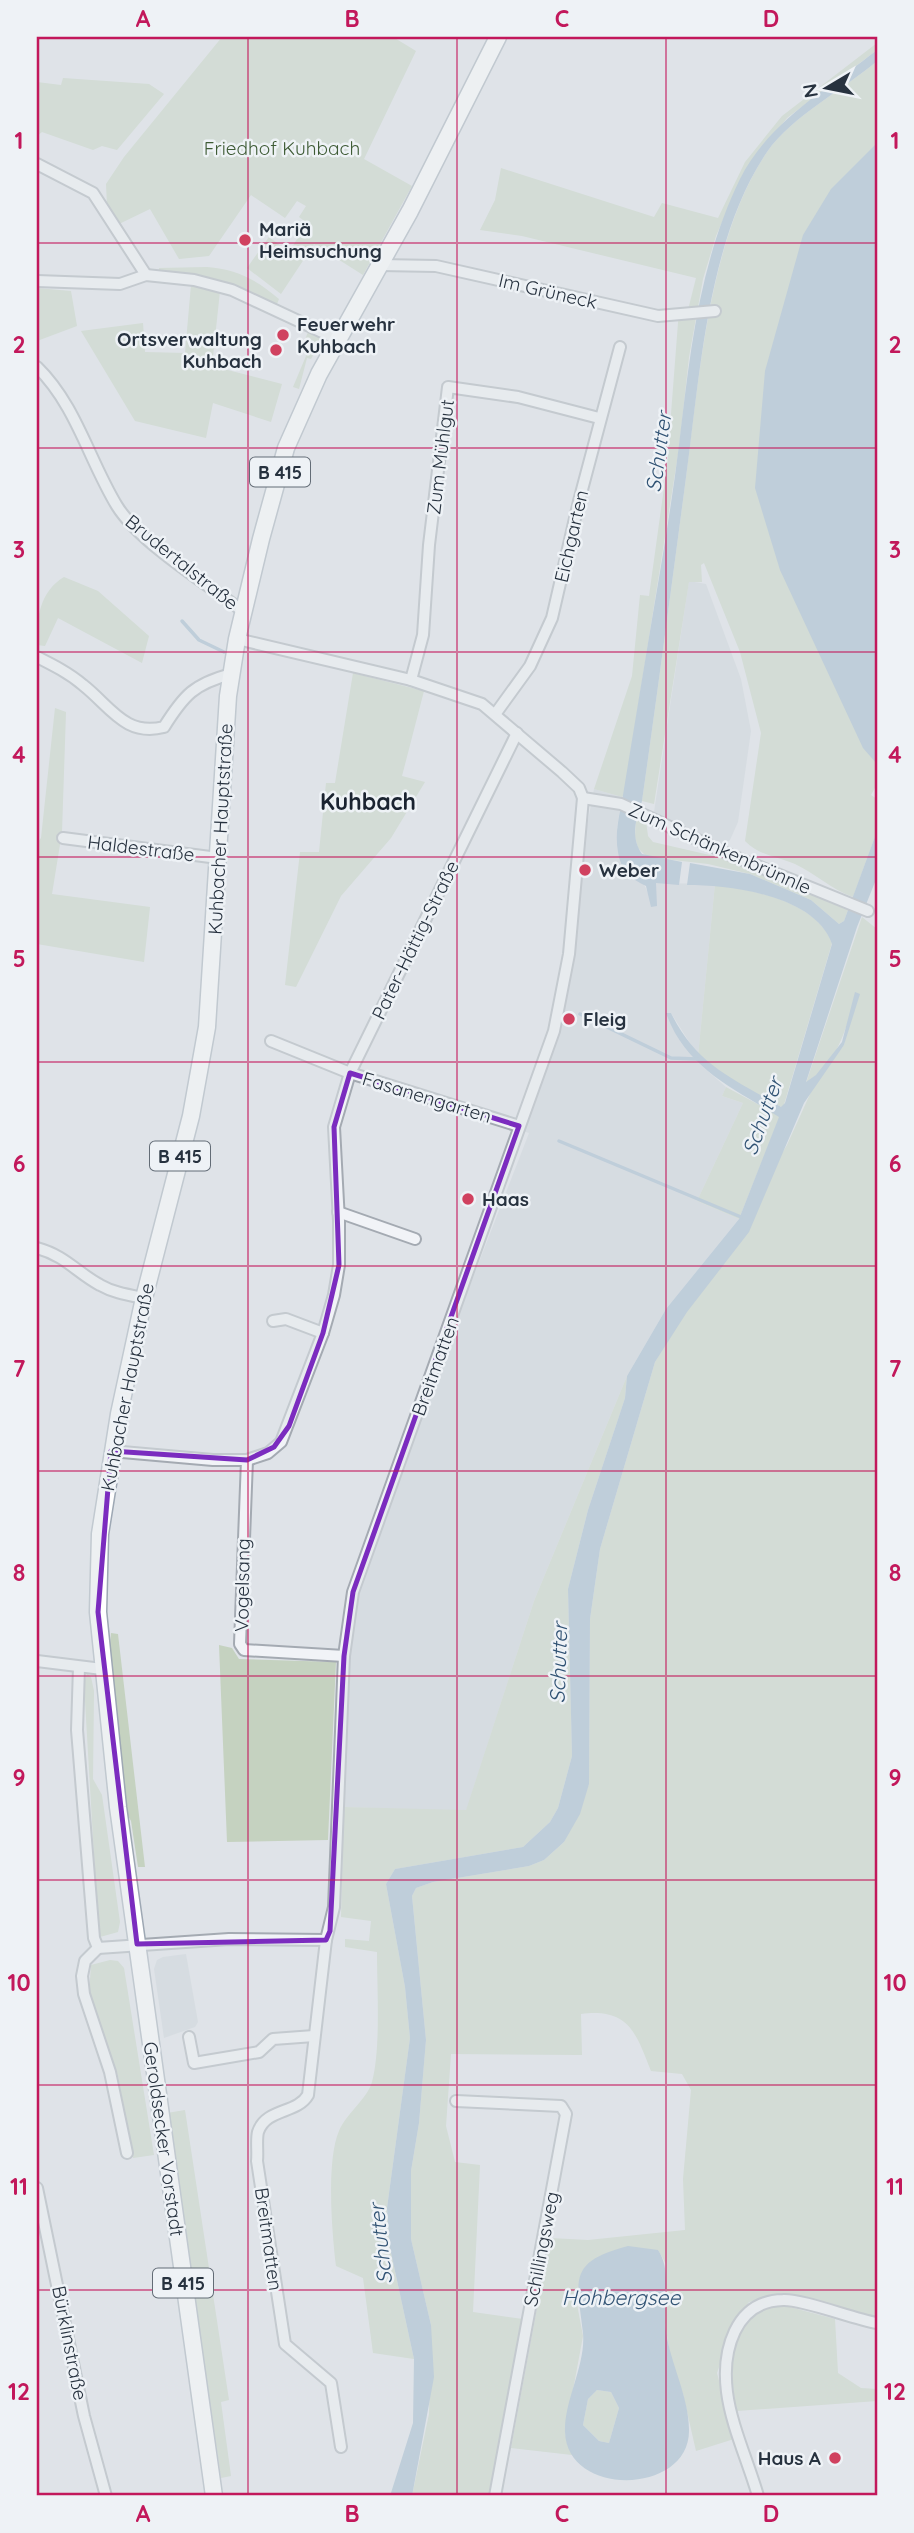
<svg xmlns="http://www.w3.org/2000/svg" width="914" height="2533" font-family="Quicksand,sans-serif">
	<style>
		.built { fill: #cdd2da }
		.green { fill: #c5d2c0 }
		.water { fill: #99b3c9; fill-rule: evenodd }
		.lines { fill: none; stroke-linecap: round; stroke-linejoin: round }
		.stream { stroke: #99b3c9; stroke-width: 3.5 }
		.minor-casing { stroke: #a4aab2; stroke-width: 14 }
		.primary-casing { stroke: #9ea8b4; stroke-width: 19 }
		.minor { stroke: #f1f3f7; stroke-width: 10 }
		.primary { stroke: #fff; stroke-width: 16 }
		.marked { fill: none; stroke: #7b2cbf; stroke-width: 5; stroke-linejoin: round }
		.grid { fill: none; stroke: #c2185b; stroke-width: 2; stroke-opacity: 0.55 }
		.poi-dot { fill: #d0415f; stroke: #eef2f6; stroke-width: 2.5 }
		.labels { text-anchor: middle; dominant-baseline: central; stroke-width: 5; stroke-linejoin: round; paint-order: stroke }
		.shield { fill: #eef2f6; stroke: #636c76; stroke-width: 2 }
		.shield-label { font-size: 18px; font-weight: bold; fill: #27323f }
		.park-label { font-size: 19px; fill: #3e5b35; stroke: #eef2f6 }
		.poi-label { font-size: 19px; font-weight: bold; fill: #27323f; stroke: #eef2f6; text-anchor: start }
		.street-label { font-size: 19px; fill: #27323f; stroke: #eef2f6 }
		.water-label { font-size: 21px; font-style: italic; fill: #315374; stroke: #eef2f6 }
		.quarter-label { font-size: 23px; font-weight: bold; fill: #1a2330; stroke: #eef2f6 }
		.neatline { fill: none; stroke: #c2185b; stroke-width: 2.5 }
		.grid-label { font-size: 23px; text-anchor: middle; font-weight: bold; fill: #c2185b }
	</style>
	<rect width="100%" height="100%" fill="#dfe3e8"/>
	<g class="built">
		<polygon points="689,581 706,584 741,679 751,731 738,822 730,840 723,845 654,812"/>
		<polygon points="594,789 622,797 617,828 650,897 656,883 715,884 698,1056 671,1013 667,1014 694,1059 726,1087 722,1096 743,1103 697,1201 739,1219 666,1309 627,1376 534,1601 466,1811 344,1807 349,1663 359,1589 426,1399 529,1133 523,1131 557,1032 579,868"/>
		<polygon points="186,1954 198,2022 195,2027 164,2038 154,1969 157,1960 163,1957"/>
	</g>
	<g class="green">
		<polygon points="222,37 393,37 416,51 364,159 412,186 363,275 314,244 281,294 247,268 269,237 289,252 307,223 299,217 306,206 297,201 285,218 251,195 209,256 179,259 150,209 119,224 107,205 106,184 124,157"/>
		<polygon points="877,43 877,50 787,118 742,176 716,236 703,279 689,357 679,448 624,795 622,797 594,789 632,676 640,595 649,596 667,466 679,310 688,310 696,278 522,236 480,230 495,200 501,168 654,217 662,203 718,218 745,162 782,116"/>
		<path d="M 877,61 L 877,784 L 871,795 L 877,799 L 877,831 L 853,897 C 831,889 816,874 795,864 C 776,856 760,856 745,841 L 761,733 L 740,652 L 704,563 L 701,565 L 702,582 L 689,582 L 654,804 L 642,801 C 657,696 671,590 685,485 C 699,382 708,239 767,152 C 792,116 843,90 877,61 Z"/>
		<polygon points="63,78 149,84 164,94 117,150 102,146 93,150 42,132 37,136 37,82 61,85"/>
		<path d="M 207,267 C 236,269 257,280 279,299 L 277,304 L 223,282 L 159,272 L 159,268 Z"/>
		<polygon points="191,285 220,291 212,366 282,384 271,422 213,403 206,438 135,421 81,331 143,323 145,352 185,353"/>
		<polygon points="37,288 71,291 77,326 37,341"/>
		<polygon points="308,332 323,338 311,359 307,358 299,389 293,387 306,356 303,345"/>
		<path d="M 64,577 L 98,591 L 149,636 L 142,663 L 58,618 L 45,646 L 37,645 C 36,619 40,591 64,577 Z"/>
		<polygon points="353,673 424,691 402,776 425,782 391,838 341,896 296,987 285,985 300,852 319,852 326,783 335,783"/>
		<polygon points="55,708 66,712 62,832 52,894 150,907 144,962 37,944 37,843 41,838"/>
		<polygon points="636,817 646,821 648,836 653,842 727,859 848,910 844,921 839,924 811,900 750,874 708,864 647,857 638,848 635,837"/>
		<path d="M 715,884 C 754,891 816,901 832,943 L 783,1108 L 727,1078 L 698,1056 Z"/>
		<path d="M 862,917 L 877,929 L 877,2318 L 786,2295 L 749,2302 L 734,2323 L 717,2373 L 734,2439 L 696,2451 L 683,2394 L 672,2366 L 664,2317 L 666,2264 L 658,2250 L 576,2299 L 583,2336 L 565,2433 L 572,2455 L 511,2448 L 550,2238 L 588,2240 L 685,2230 L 683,2179 L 691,2090 L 682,2074 L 651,2071 C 636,2033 629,2008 581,2014 L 582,2055 L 451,2054 L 446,2126 L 455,2162 L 480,2165 L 473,2312 L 523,2319 L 490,2496 L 412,2496 L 429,2414 L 431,2325 L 411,2239 L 411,2171 L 419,2123 L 426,2040 L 412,1896 L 416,1888 L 433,1882 L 529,1866 L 544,1860 L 564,1842 L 589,1784 L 590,1619 L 600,1549 L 655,1362 L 787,1145 L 815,1083 L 844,1045 L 855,999 C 846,1028 836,1067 806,1083 Z"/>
		<polygon points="726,1087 780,1116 739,1219 697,1201 743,1103 722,1096"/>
		<path d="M 627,1376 L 625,1398 L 588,1510 L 568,1589 L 572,1756 L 558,1808 L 550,1822 L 523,1847 L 395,1869 L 386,1884 L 405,1987 L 410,2038 L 387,2208 L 390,2248 L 414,2359 L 373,2353 L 363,2278 L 336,2266 C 332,2233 326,2161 339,2131 C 346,2114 367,2099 372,2082 C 381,2049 377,1988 377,1952 L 345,1947 L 345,1939 L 369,1941 L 371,1921 L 341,1917 L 344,1807 L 466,1810 L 534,1601 Z"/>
		<polygon points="111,1633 118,1634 145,1867 138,1867 131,1821 122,1805 109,1656"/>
		<polygon points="219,1645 232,1648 239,1659 336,1662 328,1840 227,1842"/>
		<polygon points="87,1673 91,1677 94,1691 93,1779 102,1795 120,1922 118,1932 100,1937 98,1924 84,1684"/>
		<polygon points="110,1960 118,1961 124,1968 154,2155 133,2158 118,2076 89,1994 91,1965"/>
		<polygon points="185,2110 229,2400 221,2402 231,2476 221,2478 167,2113"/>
		<path d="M 786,2306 L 835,2319 L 838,2373 L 861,2388 L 877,2389 L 877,2401 L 737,2411 C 731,2386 727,2329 754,2313 C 764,2307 775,2307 786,2306 Z"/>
		<polygon points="597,2390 611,2392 619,2408 609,2443 599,2441 583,2425 588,2399"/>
	</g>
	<g class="water">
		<path d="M 877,50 L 877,61 C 843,90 792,116 767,152 C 706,242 700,380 685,485 C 671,590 657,696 642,801 C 636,819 630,837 642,854 L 682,862 L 679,885 L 656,883 L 657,906 L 651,907 L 646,886 C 631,879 620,869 618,852 C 614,830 621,810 624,789 C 632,740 640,692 648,643 C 659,577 671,511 679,445 C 690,353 699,263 740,179 C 769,121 829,88 877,50 Z"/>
		<polygon points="877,143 877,764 863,748 780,570 755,488 765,371 803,235 831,189"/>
		<path d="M 877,831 L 877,877 L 857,927 L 806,1082 L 816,1075 L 842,1042 L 855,992 L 860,994 L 844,1045 L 804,1103 L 749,1232 L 687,1312 L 655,1362 L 600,1549 L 590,1619 L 589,1784 L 580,1814 L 564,1842 L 544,1860 L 529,1866 L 433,1882 L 416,1888 L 412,1896 L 426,2040 L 419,2123 L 411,2171 L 411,2239 L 431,2325 L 434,2377 L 412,2496 L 390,2496 L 413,2423 L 414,2359 L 390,2248 L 387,2208 L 410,2038 L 405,1987 L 386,1884 L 395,1869 L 523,1847 L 550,1822 L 558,1808 L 572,1756 L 568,1589 L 588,1510 L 625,1398 L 627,1376 L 666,1309 L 739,1219 L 779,1117 C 734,1088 686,1069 666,1013 L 671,1013 C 697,1066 733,1078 781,1107 L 785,1103 L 832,944 C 815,895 730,885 687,885 L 690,863 L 750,874 L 811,900 L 839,924 L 844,921 Z"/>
		<path d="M 628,2246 L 658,2250 C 673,2272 662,2305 666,2332 C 671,2365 689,2397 689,2430 C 690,2495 567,2498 565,2432 C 564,2400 586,2365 583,2333 C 577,2280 567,2262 628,2246 ZM 597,2390 L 611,2392 L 619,2408 L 609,2443 L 599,2441 L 583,2425 L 588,2399 Z"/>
	</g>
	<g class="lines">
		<g class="stream">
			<polyline points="182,621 199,640 224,652"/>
			<polyline points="580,1014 671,1058 697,1059"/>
			<polyline points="559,1141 741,1217"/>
		</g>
		<defs>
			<g id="minor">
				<polyline points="37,164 93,193 146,275"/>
				<polyline points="380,265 436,266 658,316 715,311"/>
				<polyline points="37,281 120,284 146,275 194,280 232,290 337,339"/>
				<path d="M 37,367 C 76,405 89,460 117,506 C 140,543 207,584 244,612"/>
				<polyline points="237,639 411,680 482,704 562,772 579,788 583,798"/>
				<path d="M 37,657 C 53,665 69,673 83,685 C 110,706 125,737 164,727 C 184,695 194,684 231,674"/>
				<polyline points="411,680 423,635 429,545 448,387 518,397 599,418"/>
				<polyline points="496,713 530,666 552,618 579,501 620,347"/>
				<polyline points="583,798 621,804 728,854 868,911"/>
				<polyline points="63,838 218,858"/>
				<polyline points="271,1041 350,1073 519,1126"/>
				<polyline points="338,1212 415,1239"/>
				<path d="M 37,1248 C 66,1256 76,1272 100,1285 C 114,1293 129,1295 144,1298"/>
				<polyline points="273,1321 286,1319 323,1333"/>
				<polyline points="111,1451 213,1460 247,1460 268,1453 281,1442 323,1333 334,1295 339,1265 339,1221 334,1127 350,1073 517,733"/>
				<polyline points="247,1460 240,1644 244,1650 344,1656"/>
				<polyline points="37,1661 102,1669"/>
				<polyline points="79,1667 77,1730 94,1938 98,1948 229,1939 326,1940 334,1907 344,1656 353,1592 554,1031 569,954 583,798"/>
				<path d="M 326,1940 L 308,2095 C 297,2114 266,2108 258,2132 C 256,2140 258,2152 257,2161 L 285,2344 L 331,2383 L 341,2447"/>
				<polyline points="98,1948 85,1961 82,1976 84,1994 110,2072 127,2153"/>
				<polyline points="189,2037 194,2063 259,2052 273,2039 314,2036"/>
				<polyline points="456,2101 561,2106 566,2114 495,2496"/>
				<polyline points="37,2188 84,2416 106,2496"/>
				<path d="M 758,2496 C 749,2464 731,2425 727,2392 C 722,2352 734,2301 783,2300 C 803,2299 853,2319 877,2323"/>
			</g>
			<polyline id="primary" points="214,2496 118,1807 98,1612 100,1534 119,1414 144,1298 191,1116 207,1027 228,696 237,639 261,539 286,448 319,374 410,211 498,37"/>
		</defs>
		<use href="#minor" class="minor-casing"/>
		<use href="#primary" class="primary-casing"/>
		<use href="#minor" class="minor"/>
		<use href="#primary" class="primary"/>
	</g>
	<path d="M0 0H914V2533H0ZM 350,1073 L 519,1126 L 353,1592 L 344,1656 L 330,1931 L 326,1940 L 137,1944 L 98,1612 L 111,1451 L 247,1460 L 274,1447 L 289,1426 L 323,1333 L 339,1265 L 334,1127 Z" fill="#dfe3e8" fill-opacity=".55" fill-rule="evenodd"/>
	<path class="marked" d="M 350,1073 L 519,1126 L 353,1592 L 344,1656 L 330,1931 L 326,1940 L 137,1944 L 98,1612 L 111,1451 L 247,1460 L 274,1447 L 289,1426 L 323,1333 L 339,1265 L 334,1127 Z"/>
	<path class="grid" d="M 248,37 L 248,2496M 457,37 L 457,2496M 666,37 L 666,2496M 37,243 L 877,243M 37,448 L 877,448M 37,652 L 877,652M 37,857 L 877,857M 37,1062 L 877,1062M 37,1266 L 877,1266M 37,1471 L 877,1471M 37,1676 L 877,1676M 37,1880 L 877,1880M 37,2085 L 877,2085M 37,2290 L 877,2290"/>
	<g class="poi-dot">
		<circle cx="245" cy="240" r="7"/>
		<circle cx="283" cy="335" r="7"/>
		<circle cx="276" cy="350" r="7"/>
		<circle cx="585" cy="870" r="7"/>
		<circle cx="569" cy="1019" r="7"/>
		<circle cx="468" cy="1199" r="7"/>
		<circle cx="835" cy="2458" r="7"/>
	</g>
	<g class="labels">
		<g class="shield">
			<rect x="250" y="457.5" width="60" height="29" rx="5"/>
			<rect x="150" y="1141.5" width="60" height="29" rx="5"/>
			<rect x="153" y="2268.5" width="60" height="29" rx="5"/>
		</g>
		<g class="shield-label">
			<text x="280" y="472">B 415</text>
			<text x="180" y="1156">B 415</text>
			<text x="183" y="2283">B 415</text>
		</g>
		<g class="park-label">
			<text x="282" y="148">Friedhof Kuhbach</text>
		</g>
		<g class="poi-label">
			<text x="259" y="229">Mariä<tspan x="259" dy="22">Heimsuchung</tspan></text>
			<text x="297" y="324">Feuerwehr<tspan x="297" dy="22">Kuhbach</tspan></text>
			<text x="262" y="339" text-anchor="end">Ortsverwaltung<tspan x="262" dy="22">Kuhbach</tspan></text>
			<text x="599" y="870">Weber</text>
			<text x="583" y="1019">Fleig</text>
			<text x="482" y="1199">Haas</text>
			<text x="821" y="2458" text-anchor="end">Haus A</text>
		</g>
		<g class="street-label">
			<text transform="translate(548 291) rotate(13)">Im Grüneck</text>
			<text transform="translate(440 457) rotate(-83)">Zum Mühlgut</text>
			<text transform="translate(571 536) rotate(-77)">Eichgarten</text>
			<text transform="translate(182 562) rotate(39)">Brudertalstraße</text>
			<text transform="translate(220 829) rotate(-87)">Kuhbacher Hauptstraße</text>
			<text transform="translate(141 848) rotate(7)">Haldestraße</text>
			<text transform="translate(720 848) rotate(24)">Zum Schänkenbrünnle</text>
			<text transform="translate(415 940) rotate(-64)">Pater-Hättig-Straße</text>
			<text transform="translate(427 1097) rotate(17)">Fasanengarten</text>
			<text transform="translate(435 1366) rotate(-70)">Breitmatten</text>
			<text transform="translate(127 1387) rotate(-79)">Kuhbacher Hauptstraße</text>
			<text transform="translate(242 1585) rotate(-89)">Vogelsang</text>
			<text transform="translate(164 2139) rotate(82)">Geroldsecker Vorstadt</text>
			<text transform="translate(269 2239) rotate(82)">Breitmatten</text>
			<text transform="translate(541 2249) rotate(-79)">Schillingsweg</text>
			<text transform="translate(70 2343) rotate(79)">Bürklinstraße</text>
		</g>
		<g class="water-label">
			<text transform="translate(658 452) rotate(-82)">Schutter</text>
			<text transform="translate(762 1116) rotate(-70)">Schutter</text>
			<text transform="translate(558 1663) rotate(-88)">Schutter</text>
			<text transform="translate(380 2244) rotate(-96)">Schutter</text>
			<text x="621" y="2297">Hohbergsee</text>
		</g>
		<g class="quarter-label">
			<text x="368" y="801">Kuhbach</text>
		</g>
	</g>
	<rect width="914" height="2533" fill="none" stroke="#eef2f6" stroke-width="77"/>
	<g transform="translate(827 88) rotate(260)" stroke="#eef2f6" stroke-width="5" paint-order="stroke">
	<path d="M0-5L12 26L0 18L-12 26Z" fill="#27323f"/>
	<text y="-10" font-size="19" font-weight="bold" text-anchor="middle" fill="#27323f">N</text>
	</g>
	<rect x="38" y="38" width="838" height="2456" class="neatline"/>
	<g class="grid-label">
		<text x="143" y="27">A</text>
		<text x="352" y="27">B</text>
		<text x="562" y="27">C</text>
		<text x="771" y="27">D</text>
		<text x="19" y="149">1</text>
		<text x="895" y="149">1</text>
		<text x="19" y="353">2</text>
		<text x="895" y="353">2</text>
		<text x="19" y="558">3</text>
		<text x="895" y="558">3</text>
		<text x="19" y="763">4</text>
		<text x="895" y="763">4</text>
		<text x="19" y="967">5</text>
		<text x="895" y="967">5</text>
		<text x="19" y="1172">6</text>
		<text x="895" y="1172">6</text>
		<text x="19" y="1377">7</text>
		<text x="895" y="1377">7</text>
		<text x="19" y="1581">8</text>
		<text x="895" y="1581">8</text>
		<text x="19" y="1786">9</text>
		<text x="895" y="1786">9</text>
		<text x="19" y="1991">10</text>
		<text x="895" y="1991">10</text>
		<text x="19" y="2195">11</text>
		<text x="895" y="2195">11</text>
		<text x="19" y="2400">12</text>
		<text x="895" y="2400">12</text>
		<text x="143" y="2522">A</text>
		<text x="352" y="2522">B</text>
		<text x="562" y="2522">C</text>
		<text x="771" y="2522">D</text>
	</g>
</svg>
